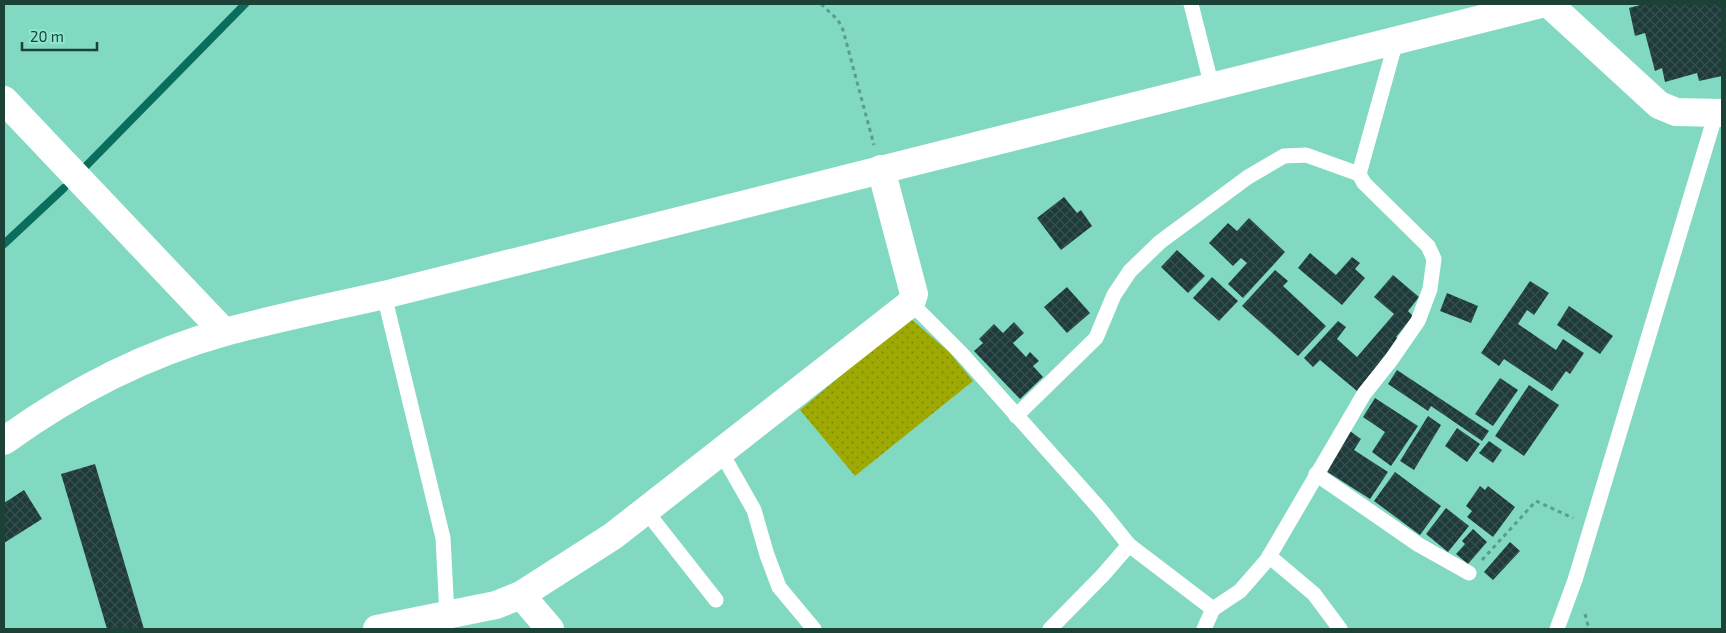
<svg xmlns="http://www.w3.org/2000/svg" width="1726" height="633" font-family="'Exo 2',sans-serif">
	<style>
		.grass { fill: url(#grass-dots) }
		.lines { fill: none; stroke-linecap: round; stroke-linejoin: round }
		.stream { stroke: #0b6e5c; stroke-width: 8 }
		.building { fill: url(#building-cross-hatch) }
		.path { stroke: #599d8a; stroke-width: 3; stroke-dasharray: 4 4; stroke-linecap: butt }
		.service { stroke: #fff; stroke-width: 15 }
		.minor { stroke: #fff; stroke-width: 28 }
		.tertiary { stroke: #fff; stroke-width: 28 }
	</style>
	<defs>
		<pattern id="grass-dots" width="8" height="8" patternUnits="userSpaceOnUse" patternTransform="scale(1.25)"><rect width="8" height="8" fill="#9eaa03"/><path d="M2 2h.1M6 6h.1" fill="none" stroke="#808c06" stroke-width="1.8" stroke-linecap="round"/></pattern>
		<pattern id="building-cross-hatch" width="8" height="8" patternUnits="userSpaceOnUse" patternTransform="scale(1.25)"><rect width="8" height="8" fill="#1f3a3a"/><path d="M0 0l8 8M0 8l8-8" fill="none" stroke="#364f4f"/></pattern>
	</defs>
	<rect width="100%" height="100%" fill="#81d9c1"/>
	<polygon class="grass" points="910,318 949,352 973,381 855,476 800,410"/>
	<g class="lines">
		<g class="stream">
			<polyline points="85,167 245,4"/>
			<polyline points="4,244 64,188"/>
		</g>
	</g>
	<g class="building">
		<polygon points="1644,4 1722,4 1722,76 1699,81 1697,73 1665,82 1662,68 1655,71 1645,33 1635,36 1629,8"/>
		<polygon points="1064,197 1077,213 1081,210 1092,226 1061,250 1037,218"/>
		<polygon points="1249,218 1285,252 1243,298 1228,284 1247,263 1241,258 1233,266 1209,243 1228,223 1237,231"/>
		<polygon points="1177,250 1205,276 1188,293 1161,267"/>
		<polygon points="1310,253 1336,275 1352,257 1360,263 1355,269 1365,278 1342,305 1298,268"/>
		<polygon points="1275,270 1288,281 1283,286 1326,326 1298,356 1242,306"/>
		<polygon points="1393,275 1419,297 1408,311 1413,316 1396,337 1399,339 1357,391 1320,360 1313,367 1304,358 1338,321 1346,327 1337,339 1357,357 1394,314 1374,297"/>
		<polygon points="1212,277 1238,301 1219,321 1193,298"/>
		<polygon points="1530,281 1549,293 1534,315 1527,310 1518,324 1556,350 1563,339 1584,353 1570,374 1566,371 1552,391 1504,359 1499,366 1481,353"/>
		<polygon points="1067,287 1090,313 1067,333 1044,307"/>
		<polygon points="1447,293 1478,306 1471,323 1440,311"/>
		<polygon points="1569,306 1613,336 1600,354 1557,325"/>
		<polygon points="1014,322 1024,333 1013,343 1026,357 1030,352 1039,361 1033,366 1043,377 1020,399 974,351 983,343 979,339 994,324 1003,333"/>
		<polygon points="1397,370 1489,431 1482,441 1431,406 1428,411 1388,384"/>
		<polygon points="1500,378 1518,390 1493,426 1475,414"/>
		<polygon points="1529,385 1559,405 1524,456 1495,436"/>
		<polygon points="1375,398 1418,426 1391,466 1372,452 1385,432 1363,417"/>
		<polygon points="1428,416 1441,425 1414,470 1400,461"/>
		<polygon points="1457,428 1480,444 1467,462 1445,446"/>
		<polygon points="1350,431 1361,439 1354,450 1388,472 1370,499 1326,471"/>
		<polygon points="1489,441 1502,450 1493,463 1479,453"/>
		<polygon points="95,464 144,629 107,629 61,474"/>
		<polygon points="1395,472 1441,506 1420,535 1374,501"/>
		<polygon points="1480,486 1485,490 1488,486 1515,507 1493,537 1467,517 1472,511 1466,506"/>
		<polygon points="24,490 42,519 4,543 4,503"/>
		<polygon points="1446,508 1469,526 1448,552 1426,534"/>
		<polygon points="1473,529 1487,542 1468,564 1456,554 1465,544 1462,541"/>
		<polygon points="1510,542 1520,551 1493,580 1484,572"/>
	</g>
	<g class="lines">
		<g class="path">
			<polyline points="821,4 838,20 843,30 874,145"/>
			<polyline points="1482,560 1536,501 1573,518"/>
			<polyline points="1585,614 1589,629"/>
		</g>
		<g class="service">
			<polyline points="1191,4 1212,87"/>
			<polyline points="384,295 443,538 447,615"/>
			<polyline points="911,303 961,353 1100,509 1129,545 1213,609"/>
			<polyline points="1016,416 1096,338 1114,295 1130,271 1160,242 1248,177 1284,156 1306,155 1359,174"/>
			<polyline points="721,452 754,510 767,555 779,587 814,629"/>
			<polyline points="1316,474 1419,545 1469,573"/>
			<polyline points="646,511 716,600"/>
			<polyline points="1269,556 1314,594 1340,629"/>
			<polyline points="1050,629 1103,575 1129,545"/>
			<polyline points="1204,629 1213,609 1240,591 1267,560 1364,394 1391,360 1418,321 1430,289 1434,259 1428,246 1364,183 1359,174 1396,41"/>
			<polyline points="1557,629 1575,580 1716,113"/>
		</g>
		<g class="minor">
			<polyline points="1549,4 1659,105 1676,112 1722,113"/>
			<polyline points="521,595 550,629"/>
			<polyline points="377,629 496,605 521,595 613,536 911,303 914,294 881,169"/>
		</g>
		<g class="tertiary">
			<polyline points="4,100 224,332"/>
			<path d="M 4,441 C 70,393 146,354 225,332 C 277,318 331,307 384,295 L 1541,4"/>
		</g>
	</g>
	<rect width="1726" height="633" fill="none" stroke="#1c4238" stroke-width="10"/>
	<path d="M22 42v8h75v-8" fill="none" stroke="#1c4238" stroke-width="2.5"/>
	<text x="30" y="42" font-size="15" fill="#1c4238" stroke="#8ee6ce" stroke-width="4" paint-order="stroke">20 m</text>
</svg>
